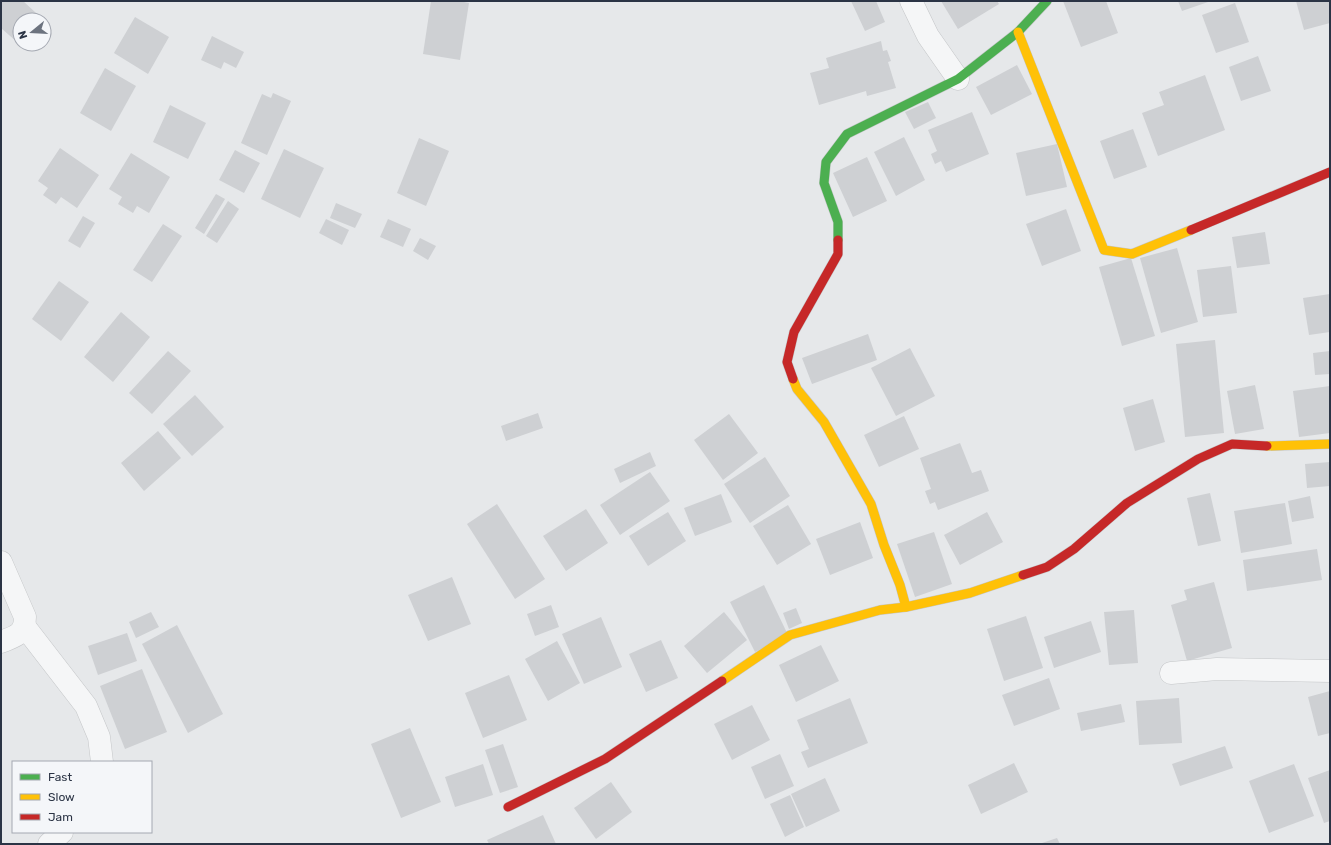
<svg xmlns="http://www.w3.org/2000/svg" width="1331" height="845" font-family="Rubik,sans-serif">
	<style>
		.building { fill: #ced0d3 }
		.lines { fill: none; stroke-linecap: round; stroke-linejoin: round }
		.street-casing { stroke: #c4c6c8; stroke-width: 23 }
		.fast-casing { stroke: #c4c6c8; stroke-width: 10 }
		.slow-casing { stroke: #c4c6c8; stroke-width: 10 }
		.jam-casing { stroke: #c4c6c8; stroke-width: 10 }
		.street { stroke: #f5f6f7; stroke-width: 22 }
		.fast { stroke: #4caf50; stroke-width: 9 }
		.slow { stroke: #ffc107; stroke-width: 9 }
		.jam { stroke: #c62828; stroke-width: 9 }
	</style>
	<rect width="100%" height="100%" fill="#e6e8ea"/>
	<g class="building">
		<polygon points="1,1 23,1 48,24 44,28 44,20 20,20 20,44 30,44 25,49 1,28"/>
		<polygon points="431,1 459,1 469,3 460,60 423,54"/>
		<polygon points="851,1 876,1 885,22 865,31"/>
		<polygon points="941,1 997,1 999,4 958,29"/>
		<polygon points="1063,1 1106,1 1118,33 1081,47"/>
		<polygon points="1178,1 1211,1 1182,11"/>
		<polygon points="1296,1 1330,1 1330,23 1304,30"/>
		<polygon points="1235,3 1249,42 1216,53 1202,15"/>
		<polygon points="135,17 169,37 148,74 114,53"/>
		<polygon points="212,36 244,52 236,68 224,62 221,69 201,60"/>
		<polygon points="881,41 883,51 887,50 891,61 888,62 896,88 867,96 866,91 819,105 810,73 829,68 826,58"/>
		<polygon points="1258,56 1271,91 1241,101 1229,67"/>
		<polygon points="1017,65 1032,94 991,115 976,87"/>
		<polygon points="105,68 136,86 111,131 80,113"/>
		<polygon points="1205,75 1225,130 1158,156 1142,113 1164,105 1159,92"/>
		<polygon points="273,93 291,101 267,155 241,143 262,94 271,98"/>
		<polygon points="928,102 936,118 914,129 905,112"/>
		<polygon points="170,105 206,123 188,159 153,142"/>
		<polygon points="972,112 989,154 946,172 941,161 935,164 931,154 937,151 928,130"/>
		<polygon points="1133,129 1147,167 1114,179 1100,141"/>
		<polygon points="904,137 925,180 896,196 874,152"/>
		<polygon points="419,138 449,151 426,206 397,193"/>
		<polygon points="1057,144 1067,187 1026,196 1016,153"/>
		<polygon points="60,148 99,175 77,208 61,197 56,204 43,195 48,188 38,181"/>
		<polygon points="284,149 324,168 300,218 261,199"/>
		<polygon points="235,150 260,163 244,193 219,180"/>
		<polygon points="131,153 170,177 149,213 137,206 133,213 118,204 122,197 109,189"/>
		<polygon points="867,157 887,201 853,217 833,173"/>
		<polygon points="216,194 225,199 204,234 195,228"/>
		<polygon points="228,201 239,209 217,243 206,236"/>
		<polygon points="336,203 362,214 355,228 330,218"/>
		<polygon points="1066,209 1081,251 1042,266 1026,224"/>
		<polygon points="83,216 95,223 80,248 68,241"/>
		<polygon points="326,219 349,230 342,245 319,233"/>
		<polygon points="388,219 411,229 403,247 380,237"/>
		<polygon points="163,224 182,236 152,282 133,270"/>
		<polygon points="1265,232 1270,264 1237,268 1232,237"/>
		<polygon points="420,238 436,246 428,260 413,251"/>
		<polygon points="1177,248 1198,322 1161,333 1140,258"/>
		<polygon points="1131,258 1155,336 1122,346 1099,267"/>
		<polygon points="1231,266 1237,313 1203,317 1197,270"/>
		<polygon points="59,281 89,302 61,341 32,319"/>
		<polygon points="1330,294 1330,332 1309,335 1303,298"/>
		<polygon points="121,312 150,337 113,382 84,357"/>
		<polygon points="868,334 877,360 812,384 802,358"/>
		<polygon points="1215,340 1224,433 1185,437 1176,344"/>
		<polygon points="910,348 935,396 896,416 871,368"/>
		<polygon points="168,351 191,371 152,414 129,393"/>
		<polygon points="1330,351 1330,374 1315,375 1313,353"/>
		<polygon points="1255,385 1264,429 1235,434 1227,391"/>
		<polygon points="1330,386 1330,433 1299,437 1293,391"/>
		<polygon points="195,395 224,427 192,456 163,424"/>
		<polygon points="1153,399 1165,442 1135,451 1123,408"/>
		<polygon points="538,413 543,428 506,441 501,426"/>
		<polygon points="729,414 758,453 723,480 694,440"/>
		<polygon points="904,416 919,449 879,467 864,435"/>
		<polygon points="158,431 181,458 144,491 121,463"/>
		<polygon points="960,443 972,473 981,470 989,491 938,510 935,502 930,504 925,491 931,489 920,458"/>
		<polygon points="650,452 656,466 620,483 614,469"/>
		<polygon points="765,457 790,496 750,523 724,484"/>
		<polygon points="1330,462 1330,486 1307,488 1305,464"/>
		<polygon points="650,472 670,501 620,535 600,505"/>
		<polygon points="1210,493 1221,541 1198,546 1187,498"/>
		<polygon points="721,494 732,522 695,536 684,508"/>
		<polygon points="1310,496 1314,518 1292,522 1288,501"/>
		<polygon points="1285,503 1292,544 1241,553 1234,511"/>
		<polygon points="497,504 545,579 515,599 467,524"/>
		<polygon points="788,505 811,544 777,565 753,526"/>
		<polygon points="586,509 608,543 566,571 543,536"/>
		<polygon points="668,512 686,541 648,566 629,536"/>
		<polygon points="987,512 1003,542 960,565 944,535"/>
		<polygon points="860,522 873,558 830,575 816,539"/>
		<polygon points="934,532 952,584 915,597 897,544"/>
		<polygon points="1317,549 1322,580 1247,591 1243,560"/>
		<polygon points="452,577 471,624 428,641 408,595"/>
		<polygon points="1214,582 1232,648 1187,661 1171,605 1187,600 1184,590"/>
		<polygon points="764,585 788,635 755,652 730,602"/>
		<polygon points="551,605 559,627 535,636 527,614"/>
		<polygon points="796,608 802,623 789,629 783,613"/>
		<polygon points="1134,610 1138,663 1109,665 1104,612"/>
		<polygon points="151,612 159,627 136,638 129,622"/>
		<polygon points="724,612 747,640 707,673 684,646"/>
		<polygon points="1026,616 1043,668 1004,681 987,629"/>
		<polygon points="601,617 622,667 584,684 562,634"/>
		<polygon points="1091,621 1101,652 1054,668 1044,637"/>
		<polygon points="177,625 223,714 188,733 142,644"/>
		<polygon points="127,633 137,661 98,675 88,646"/>
		<polygon points="661,640 678,678 646,692 629,654"/>
		<polygon points="557,641 580,683 548,701 525,659"/>
		<polygon points="821,645 839,681 796,702 779,665"/>
		<polygon points="142,669 167,732 125,749 100,686"/>
		<polygon points="509,675 527,720 483,738 465,693"/>
		<polygon points="1049,678 1060,709 1014,726 1002,695"/>
		<polygon points="1330,691 1330,733 1318,736 1308,697"/>
		<polygon points="850,698 868,743 808,768 801,752 809,749 797,720"/>
		<polygon points="1179,698 1182,743 1139,745 1136,701"/>
		<polygon points="1121,704 1125,722 1081,731 1077,713"/>
		<polygon points="752,705 770,740 732,760 714,724"/>
		<polygon points="410,728 441,802 401,818 371,744"/>
		<polygon points="503,744 518,787 500,793 485,750"/>
		<polygon points="1225,746 1233,768 1180,786 1172,764"/>
		<polygon points="780,754 794,786 765,799 751,767"/>
		<polygon points="1014,763 1028,792 981,814 968,785"/>
		<polygon points="483,764 493,795 455,807 445,777"/>
		<polygon points="1294,764 1314,816 1269,833 1249,781"/>
		<polygon points="1330,770 1330,821 1324,823 1308,778"/>
		<polygon points="825,778 840,811 806,827 791,794"/>
		<polygon points="611,782 632,812 596,839 574,808"/>
		<polygon points="790,795 804,827 785,837 770,804"/>
		<polygon points="543,815 556,844 489,844 487,840"/>
		<polygon points="1057,838 1060,844 1039,844"/>
	</g>
	<g class="lines">
		<defs>
			<g id="street">
				<polyline points="911,1 928,36 958,79"/>
				<path d="M 1,562 L 25,617 C 25,635 15,636 1,642"/>
				<polyline points="25,627 86,706 99,737 102,762"/>
				<polyline points="1171,673 1217,669 1330,671"/>
				<polyline points="49,844 62,832"/>
			</g>
			<polyline id="fast" points="838,240 838,222 824,183 826,162 847,134 958,79 1018,32 1047,1"/>
			<g id="slow">
				<polyline points="1018,32 1104,250 1132,254 1191,230"/>
				<polyline points="793,379 797,389 824,422 871,504 884,545 900,585 906,607"/>
				<polyline points="1267,446 1330,444"/>
				<polyline points="722,681 790,635 880,610 906,607 970,593 1023,575"/>
			</g>
			<g id="jam">
				<polyline points="1191,230 1330,172"/>
				<polyline points="793,379 787,362 794,332 838,254 838,240"/>
				<polyline points="1023,575 1047,567 1074,549 1127,503 1198,459 1232,444 1267,446"/>
				<polyline points="508,807 605,759 722,681"/>
			</g>
		</defs>
		<use href="#street" class="street-casing"/>
		<use href="#fast" class="fast-casing"/>
		<use href="#slow" class="slow-casing"/>
		<use href="#jam" class="jam-casing"/>
		<use href="#street" class="street"/>
		<use href="#fast" class="fast"/>
		<use href="#slow" class="slow"/>
		<use href="#jam" class="jam"/>
	</g>
	<rect width="1331" height="845" fill="none" stroke="#2b3445" stroke-width="4"/>
	<rect x="12" y="761" width="140" height="72" fill="#f4f6f9" stroke="#a4a8b1"/>
	<rect x="20" y="774" width="20" height="6" fill="#4caf50" stroke="#a4a8b1"/>
	<text x="48" y="781" font-size="12" fill="#2b3445">Fast</text>
	<rect x="20" y="794" width="20" height="6" fill="#ffc107" stroke="#a4a8b1"/>
	<text x="48" y="801" font-size="12" fill="#2b3445">Slow</text>
	<rect x="20" y="814" width="20" height="6" fill="#c62828" stroke="#a4a8b1"/>
	<text x="48" y="821" font-size="12" fill="#2b3445">Jam</text>
	<g transform="translate(32 32) rotate(252)"><circle r="19" fill="#f4f6f9" stroke="#a4a8b1"/>
	<path d="M0-3L7 15L0 10L-7 15Z" fill="#6c737f"/>
	<text y="-6" font-size="11" font-weight="bold" text-anchor="middle" fill="#2b3445">N</text>
	</g>
</svg>
